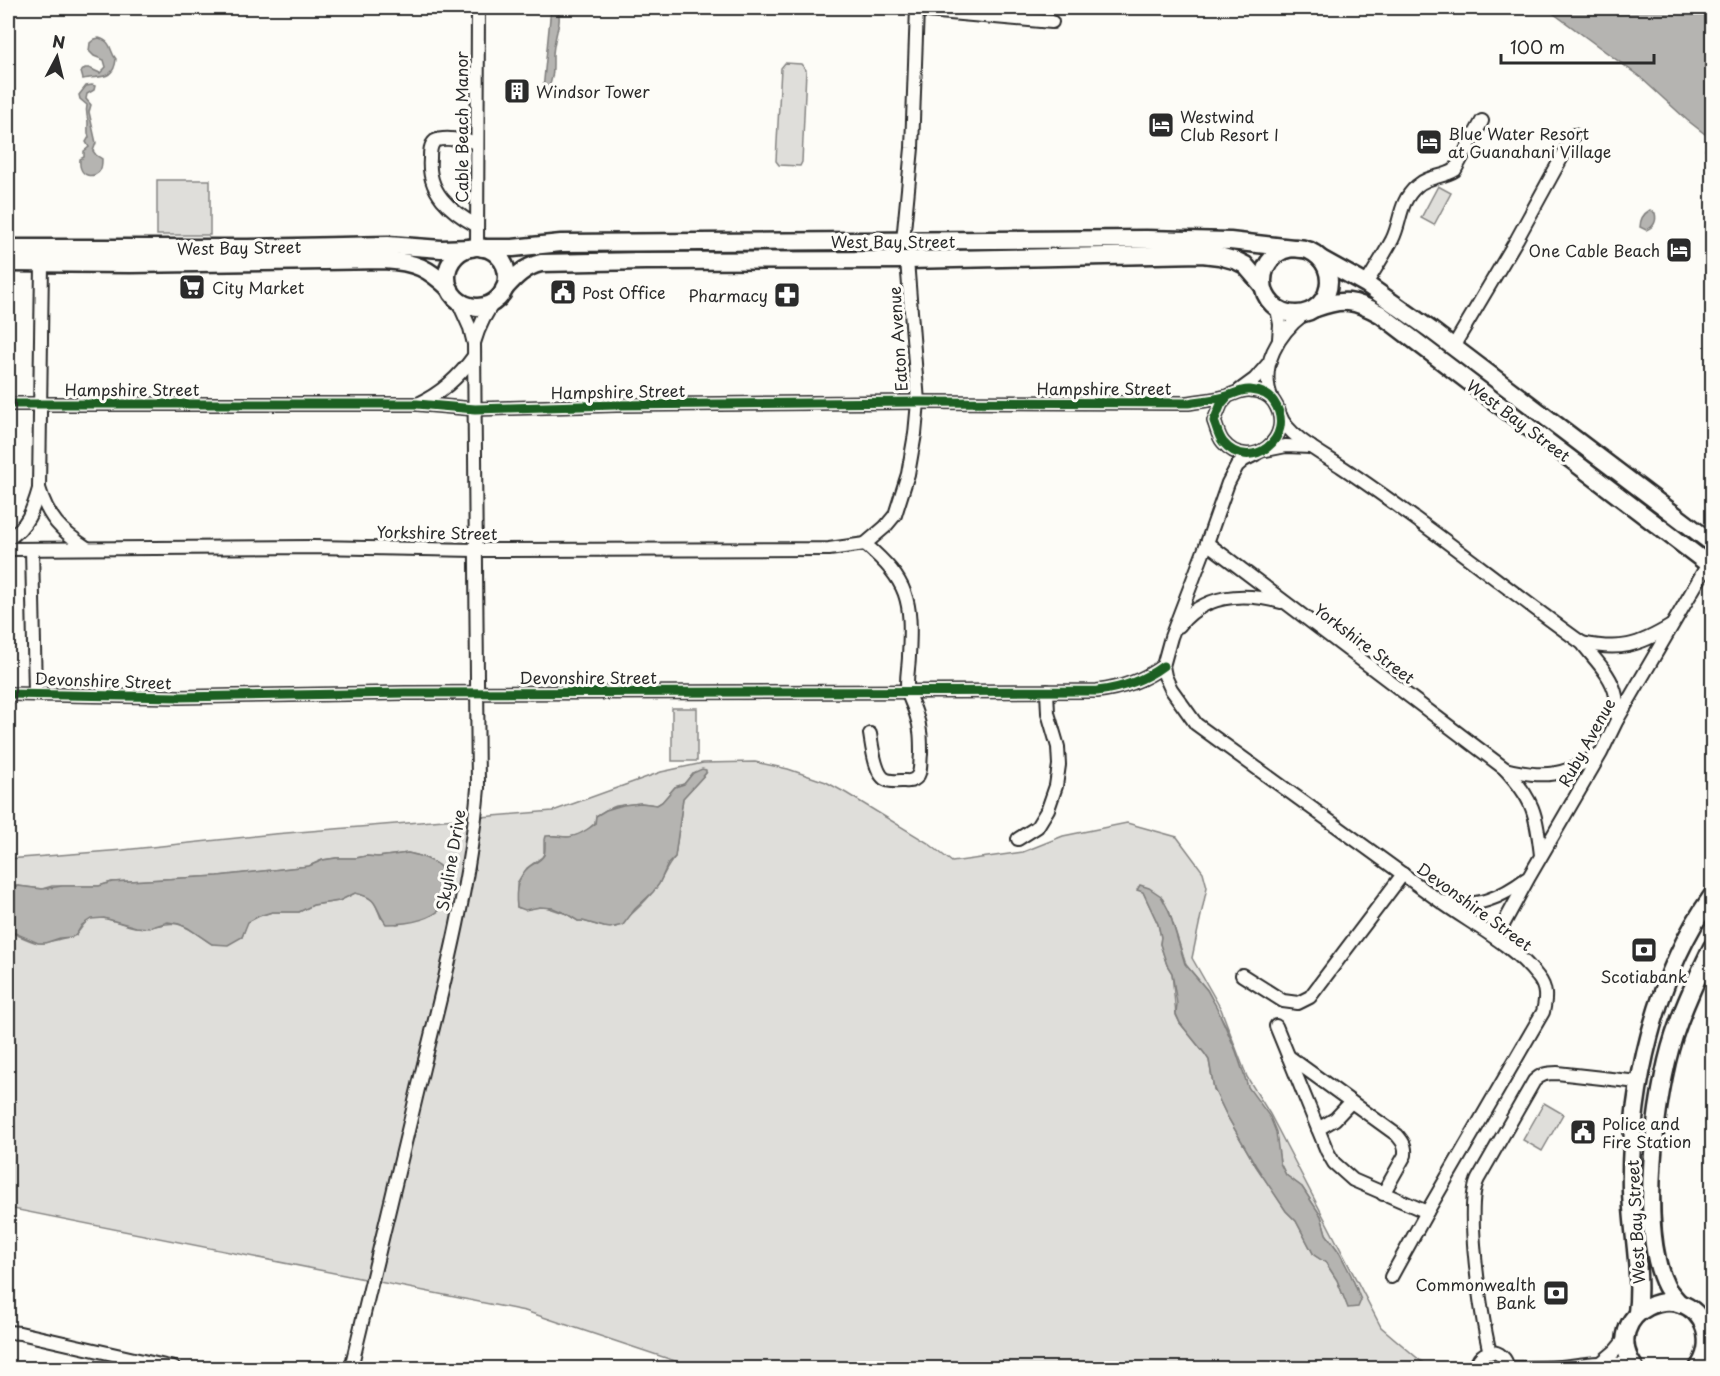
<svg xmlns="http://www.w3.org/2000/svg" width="1720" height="1376" font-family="'Playpen Sans',sans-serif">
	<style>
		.green { fill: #dfdeda; stroke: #858482; stroke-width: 1.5; fill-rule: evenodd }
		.water { fill: #b5b4b1; stroke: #7e7d7b; stroke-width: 1.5 }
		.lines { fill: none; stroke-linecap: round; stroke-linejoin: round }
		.minor-casing { stroke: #2b2b2b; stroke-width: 16 }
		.major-casing { stroke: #2b2b2b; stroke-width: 21 }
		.minor { stroke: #fdfcf7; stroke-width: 12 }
		.major { stroke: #fdfcf7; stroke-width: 16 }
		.cycleway-casing { stroke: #fdfcf7; stroke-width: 13 }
		.cycleway { stroke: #1b5e20; stroke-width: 9 }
		.labels { text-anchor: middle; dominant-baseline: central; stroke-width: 6; stroke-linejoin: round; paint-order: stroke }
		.poi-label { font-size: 16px; fill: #2b2b2b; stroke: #fdfcf7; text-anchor: start }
		.street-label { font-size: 16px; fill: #2b2b2b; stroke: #fdfcf7 }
	</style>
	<rect width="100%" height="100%" fill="#fdfcf7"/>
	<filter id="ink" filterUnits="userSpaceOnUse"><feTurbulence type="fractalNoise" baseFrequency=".0167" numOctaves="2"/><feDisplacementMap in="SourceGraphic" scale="12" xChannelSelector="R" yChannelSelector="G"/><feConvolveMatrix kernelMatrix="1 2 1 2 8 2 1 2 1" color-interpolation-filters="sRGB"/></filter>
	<g filter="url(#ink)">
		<g class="green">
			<polygon points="785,63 801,64 806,70 802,162 800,166 779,165 776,161 781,68"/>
			<rect x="157" y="180" width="53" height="55"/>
			<polygon points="1438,186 1451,193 1434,225 1421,218"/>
			<rect x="672" y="708" width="25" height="53"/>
			<path d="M 755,762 L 788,769 L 826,782 L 846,793 L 928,843 L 952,862 L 1023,852 L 1063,836 L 1127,823 L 1177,837 L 1203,872 L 1207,887 L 1192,958 L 1221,1009 L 1247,1077 L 1270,1114 L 1381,1327 L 1429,1368 L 696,1368 L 525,1311 L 8,1208 L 8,932 C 19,934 32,944 43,943 C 46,942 73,937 74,935 C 81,932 82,923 90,919 C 104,914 122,925 135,927 C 152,930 165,920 181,925 C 192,929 202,938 212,944 L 242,937 L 247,922 L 259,916 L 272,912 L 299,912 L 313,905 L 339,901 L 355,893 C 373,897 375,901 381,918 L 397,924 L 431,915 L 426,860 L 417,855 L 408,853 L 378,857 L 366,856 L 356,858 L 336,858 L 322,860 L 309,866 L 218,876 L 112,882 L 99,886 L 52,886 L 42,889 L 18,886 L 8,887 L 8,859 L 123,850 L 274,834 L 553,811 L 661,772 L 703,763 ZM 693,773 L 706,773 L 683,798 L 675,857 C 667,866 664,875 657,886 C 647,901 631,915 616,927 L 604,927 L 583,921 L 578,921 L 567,914 L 546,907 L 519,908 L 517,907 L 517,883 L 527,868 L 542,857 L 544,854 L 544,839 C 557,833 556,837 568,837 C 578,837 588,830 595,823 L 596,816 L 606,810 L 616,806 L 641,803 L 657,805 L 662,802 L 675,787 L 684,784 ZM 1143,892 L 1169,911 L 1186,965 L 1207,990 L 1228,1030 L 1248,1087 L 1278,1149 L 1280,1163 L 1286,1175 L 1302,1187 L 1321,1216 L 1326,1234 L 1339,1252 L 1357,1289 L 1348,1307 L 1337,1280 L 1326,1263 L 1314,1255 L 1296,1221 L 1286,1211 L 1256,1166 L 1227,1116 L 1214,1089 L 1209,1060 L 1205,1054 L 1180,1023 L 1176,1015 L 1172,973 L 1167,965 L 1160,944 L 1161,937 L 1158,924 Z"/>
			<polygon points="1544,1103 1563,1114 1542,1151 1523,1140"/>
		</g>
		<g class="water">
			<path d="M 551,8 L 559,8 C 558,13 560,17 559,22 C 557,33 553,45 553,56 C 553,69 554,79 547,90 L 543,90 Z"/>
			<polygon points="1546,8 1712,8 1712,156 1705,150 1710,138 1687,120 1640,77"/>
			<path d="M 99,38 C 113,42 109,51 116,59 C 114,82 98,75 83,79 L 81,72 L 85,68 L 89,68 L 100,73 L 106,67 L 104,60 L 94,56 L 89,51 L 90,43 L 95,39 Z"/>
			<path d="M 92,85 L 95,86 L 94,90 L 87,94 L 86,99 L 91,105 L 89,112 L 96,143 L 93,151 L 96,155 L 102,159 C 102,161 102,166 101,169 C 96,179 78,179 80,159 L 84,157 L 84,151 L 89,147 L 86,142 L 89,137 C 87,132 88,129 88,123 C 88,116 85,113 87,105 L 80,99 L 79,95 L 86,86 Z"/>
			<path d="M 1650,210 L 1655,213 C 1657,221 1654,227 1646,230 L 1640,227 C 1640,220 1643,214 1650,210 Z"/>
			<path d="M 702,769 L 706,770 L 706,773 L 683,798 L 675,857 L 668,864 L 659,884 L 653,892 L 635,909 L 623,925 L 610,928 L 604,927 L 583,921 L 578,921 L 567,914 L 553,908 L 540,907 L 525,910 L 517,907 C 515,892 517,877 529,867 C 534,863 541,861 544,855 C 546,849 544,842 546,836 C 554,835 560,837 567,837 C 577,837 587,830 595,824 L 596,816 L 606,810 L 623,805 L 641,803 L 657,805 L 662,802 L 675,787 L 684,784 L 693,773 Z"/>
			<path d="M 408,853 C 427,857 451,866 448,889 C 447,895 447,902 443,907 C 429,922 404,924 386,924 C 373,907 381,899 355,893 L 339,901 L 313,905 L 299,912 L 272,912 L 259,916 L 248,922 L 242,937 L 228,945 L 212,944 L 188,928 L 179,924 L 168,922 L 149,928 L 136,927 L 104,918 L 91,919 L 82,925 L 76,935 L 72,937 L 60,938 L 45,943 L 38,943 L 15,933 L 8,932 L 8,887 L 18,886 L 42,889 L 62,886 L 99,886 L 112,882 L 218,876 L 309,866 L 323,860 L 336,858 L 356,858 L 366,856 L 378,857 Z"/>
			<polygon points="1140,885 1149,888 1161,896 1169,911 1185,964 1207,990 1217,1008 1236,1051 1248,1087 1270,1117 1276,1132 1280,1163 1286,1175 1302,1187 1321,1216 1326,1234 1339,1252 1351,1275 1361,1300 1358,1307 1348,1308 1337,1280 1326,1263 1314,1255 1296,1221 1286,1211 1256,1166 1227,1116 1214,1089 1209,1060 1205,1054 1180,1023 1176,1014 1177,1004 1172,973 1167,965 1160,944 1161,937 1158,924 1143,892 1137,890"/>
		</g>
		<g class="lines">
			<defs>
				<g id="minor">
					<polyline points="916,10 1052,22"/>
					<path d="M 477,226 C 450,211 427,192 430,158 C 430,152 430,145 435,141 C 444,136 467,141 477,142"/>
					<polyline points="903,241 912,148 917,8"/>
					<polyline points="477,247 478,8"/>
					<path d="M 42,264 L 39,488 C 48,518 61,531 87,548"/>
					<path d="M 1366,284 C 1375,269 1384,255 1392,240 C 1402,220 1398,203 1417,186 C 1429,175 1443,178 1455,170 L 1482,121"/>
					<polyline points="1277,309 1280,324 1279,339"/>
					<path d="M 474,343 C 479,325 486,312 497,298"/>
					<polyline points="1453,347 1517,239 1574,135"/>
					<polyline points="1240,390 1255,379 1268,364"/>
					<path d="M 1272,399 C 1258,366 1279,333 1304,314"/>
					<path d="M 8,404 L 417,404 L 475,409 L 616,405 L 918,402 L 1188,403 C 1200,401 1212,400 1224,397 C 1234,395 1240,389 1250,390 C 1260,391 1269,394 1274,402 C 1298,438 1249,474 1223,442 C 1218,436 1217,428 1214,421 L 1221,404 L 1228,396"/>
					<path d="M 418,404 C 442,393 459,377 474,356"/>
					<path d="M 1280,415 C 1287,436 1324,455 1342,467 C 1425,522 1501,585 1582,643 C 1594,659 1612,675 1616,696 C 1617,703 1617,712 1617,720"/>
					<polyline points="1266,450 1286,446 1311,447"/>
					<path d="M 1256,454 L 1244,460 L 1237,466 L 1228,483 L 1207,543 L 1171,637 L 1163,666 L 1165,676 L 1171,689 L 1196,724 C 1277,782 1357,841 1437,899 C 1471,924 1512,943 1538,977 C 1547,988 1546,999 1543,1012 L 1427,1212 L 1391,1277"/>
					<path d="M 8,539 C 27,527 33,510 39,489"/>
					<path d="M 1207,543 L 1504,768 C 1534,800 1536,813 1541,855"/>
					<path d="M 865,544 C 909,582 912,600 909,656 C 909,667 905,682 908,693 C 910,700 914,707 916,714 C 921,728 921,740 921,754 C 920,760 921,767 919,773 C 917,779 912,782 905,781 C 900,781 892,782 887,780 C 875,776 872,745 870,734"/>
					<polyline points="8,549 313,547 476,550 829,549 865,544 885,527 895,515 908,474 915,434 918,402 907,260"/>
					<polyline points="32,549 35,693"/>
					<path d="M 1179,626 C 1204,594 1243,592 1281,602"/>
					<path d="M 1582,643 C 1620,651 1638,646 1671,626"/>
					<path d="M 8,694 L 179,697 L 405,693 L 1097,691 C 1122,688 1143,681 1163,666"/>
					<path d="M 1505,769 C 1545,779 1564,776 1599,754"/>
					<polyline points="1018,839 1037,827 1048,809 1056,786 1059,765 1058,747 1048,713 1047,691"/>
					<path d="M 1445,902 C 1476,909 1502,897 1526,879"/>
					<polyline points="1496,938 1529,877 1601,753 1617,720 1708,564"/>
					<polyline points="1242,975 1283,1001 1298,1003 1310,997 1403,874"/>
					<polyline points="1276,1026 1327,1151 1334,1163 1353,1180 1427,1212"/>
					<path d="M 1288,1056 L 1397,1135 C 1403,1142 1406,1146 1405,1155 L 1383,1194"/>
					<polyline points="1318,1129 1335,1119 1351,1102"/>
					<polyline points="8,1332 20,1333 174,1368"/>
					<path d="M 1490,1353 C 1482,1320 1464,1206 1478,1179 L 1534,1081 C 1541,1074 1547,1073 1557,1073 L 1638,1082"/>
					<polyline points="1602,1362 1615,1351 1625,1339"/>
					<path d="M 351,1368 C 375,1268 399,1168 423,1068 C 446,976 470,882 478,788 L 474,344 L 470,328 L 457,299"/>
					<path d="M 1476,1368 C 1479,1347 1504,1347 1508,1368"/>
					<path d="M 1508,1368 C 1525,1368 1543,1368 1560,1367 C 1586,1365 1610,1358 1634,1368"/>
				</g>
				<g id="major">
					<circle cx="477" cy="277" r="30"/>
					<circle cx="1296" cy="281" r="33"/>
					<polyline points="8,248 247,248 388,245 441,249 471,248"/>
					<polyline points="483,248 513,248 561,243 1146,239 1230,241 1302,249"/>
					<polyline points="1321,259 1366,284 1431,330 1712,543"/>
					<path d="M 8,263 L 130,264 L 384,260 C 416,262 428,268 450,289"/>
					<path d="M 504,289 C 515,277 524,267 541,263 L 645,261 L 907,260 L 1202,254 L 1219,256 L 1237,261 L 1245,265 L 1263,286"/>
					<path d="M 1316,308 C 1343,298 1355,300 1380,314 L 1712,567"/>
					<path d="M 1680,1304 C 1675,1298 1669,1292 1666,1286 C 1638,1231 1655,1094 1674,1036 C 1684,1005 1698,976 1712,947"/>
					<path d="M 1637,1313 C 1642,1272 1632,1231 1631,1190 C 1629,1092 1655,976 1712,896"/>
					<path d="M 1635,1368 C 1596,1313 1686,1273 1705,1329 C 1709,1344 1706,1357 1698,1368"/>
				</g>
			</defs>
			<use href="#minor" class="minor-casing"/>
			<use href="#major" class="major-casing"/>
			<use href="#minor" class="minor"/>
			<use href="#major" class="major"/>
			<defs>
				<g id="cycleway">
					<path d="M 8,404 L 417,404 L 475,409 L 616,405 L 918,402 L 1188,403 C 1200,401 1212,400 1224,397 C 1234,395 1240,389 1250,390 C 1260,391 1269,394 1274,402 C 1298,438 1249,474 1223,442 C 1218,436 1217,428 1214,421 L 1221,404 L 1228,396"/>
					<path d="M 8,694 L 179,697 L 405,693 L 1097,691 C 1122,688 1143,681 1163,666"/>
				</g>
			</defs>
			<use href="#cycleway" class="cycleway-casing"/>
			<use href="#cycleway" class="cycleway"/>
		</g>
	</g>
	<defs>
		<symbol id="building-square" viewBox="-11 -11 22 22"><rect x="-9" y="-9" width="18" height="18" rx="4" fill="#2b2b2b" stroke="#fdfcf7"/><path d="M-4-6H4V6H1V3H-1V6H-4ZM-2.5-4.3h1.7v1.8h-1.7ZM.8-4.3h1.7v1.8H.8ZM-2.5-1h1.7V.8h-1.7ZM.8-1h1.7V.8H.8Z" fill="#fff"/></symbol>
		<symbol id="hotel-square" viewBox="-11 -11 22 22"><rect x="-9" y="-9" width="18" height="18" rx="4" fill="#2b2b2b" stroke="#fdfcf7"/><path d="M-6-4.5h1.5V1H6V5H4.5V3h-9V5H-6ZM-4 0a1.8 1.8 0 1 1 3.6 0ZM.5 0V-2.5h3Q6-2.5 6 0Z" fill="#fff"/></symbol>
		<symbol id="supermarket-square" viewBox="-11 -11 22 22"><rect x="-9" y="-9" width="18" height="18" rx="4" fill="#2b2b2b" stroke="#fdfcf7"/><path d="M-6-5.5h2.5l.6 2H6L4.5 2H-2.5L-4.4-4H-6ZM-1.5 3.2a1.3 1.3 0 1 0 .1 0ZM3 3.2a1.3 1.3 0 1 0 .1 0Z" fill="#fff"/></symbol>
		<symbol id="civic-square" viewBox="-11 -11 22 22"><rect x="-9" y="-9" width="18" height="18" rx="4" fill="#2b2b2b" stroke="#fdfcf7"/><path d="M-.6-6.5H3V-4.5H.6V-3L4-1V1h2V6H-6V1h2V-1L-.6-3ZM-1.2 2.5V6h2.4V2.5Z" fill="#fff"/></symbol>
		<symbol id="pharmacy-square" viewBox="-11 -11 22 22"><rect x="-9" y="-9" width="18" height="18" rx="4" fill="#2b2b2b" stroke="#fdfcf7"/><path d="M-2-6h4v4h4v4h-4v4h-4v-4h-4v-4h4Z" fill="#fff"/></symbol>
		<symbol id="bank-square" viewBox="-11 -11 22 22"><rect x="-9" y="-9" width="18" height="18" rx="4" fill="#2b2b2b" stroke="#fdfcf7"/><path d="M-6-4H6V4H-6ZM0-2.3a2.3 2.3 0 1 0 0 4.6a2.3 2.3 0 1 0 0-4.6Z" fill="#fff"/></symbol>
	</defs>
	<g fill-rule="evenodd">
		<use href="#building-square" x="502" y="76" width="30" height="30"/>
		<use href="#hotel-square" x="1146" y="110" width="30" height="30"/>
		<use href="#hotel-square" x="1414" y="127" width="30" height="30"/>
		<use href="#hotel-square" x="1664" y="235" width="30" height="30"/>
		<use href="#supermarket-square" x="177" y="272" width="30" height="30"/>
		<use href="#civic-square" x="548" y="277" width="30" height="30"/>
		<use href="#pharmacy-square" x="772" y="280" width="30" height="30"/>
		<use href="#bank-square" x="1629" y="935" width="30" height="30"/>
		<use href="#civic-square" x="1568" y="1117" width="30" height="30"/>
		<use href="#bank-square" x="1541" y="1278" width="30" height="30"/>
	</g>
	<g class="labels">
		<g class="poi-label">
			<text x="536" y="91">Windsor Tower</text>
			<text x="1180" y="116">Westwind<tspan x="1180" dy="18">Club Resort I</tspan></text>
			<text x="1448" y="133">Blue Water Resort<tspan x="1448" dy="18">at Guanahani Village</tspan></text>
			<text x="1660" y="250" text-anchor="end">One Cable Beach</text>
			<text x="212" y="287">City Market</text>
			<text x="582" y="292">Post Office</text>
			<text x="768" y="295" text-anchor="end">Pharmacy</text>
			<text x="1644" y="976" text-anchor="middle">Scotiabank</text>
			<text x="1602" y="1123">Police and<tspan x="1602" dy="18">Fire Station</tspan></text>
			<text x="1536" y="1284" text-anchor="end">Commonwealth<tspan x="1536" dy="18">Bank</tspan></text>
		</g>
		<g class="street-label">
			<text transform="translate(461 127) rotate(-90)">Cable Beach Manor</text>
			<text x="893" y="241">West Bay Street</text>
			<text transform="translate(239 247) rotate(-1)">West Bay Street</text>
			<text transform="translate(897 339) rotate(-94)">Eaton Avenue</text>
			<text x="1104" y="388">Hampshire Street</text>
			<text x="132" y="389">Hampshire Street</text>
			<text transform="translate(618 391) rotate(-1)">Hampshire Street</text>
			<text transform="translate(1519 420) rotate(37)">West Bay Street</text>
			<text transform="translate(437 532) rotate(1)">Yorkshire Street</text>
			<text transform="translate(1365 643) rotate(37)">Yorkshire Street</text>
			<text x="588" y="677">Devonshire Street</text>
			<text transform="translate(103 680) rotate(2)">Devonshire Street</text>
			<text transform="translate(1586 742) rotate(-61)">Ruby Avenue</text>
			<text transform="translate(450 860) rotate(-80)">Skyline Drive</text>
			<text transform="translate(1475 906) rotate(36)">Devonshire Street</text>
			<text transform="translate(1635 1222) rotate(-93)">West Bay Street</text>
		</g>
	</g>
	<rect width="1720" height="1376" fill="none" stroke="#fdfcf7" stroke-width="30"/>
	<rect x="15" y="15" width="1690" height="1346" fill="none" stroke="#2b2b2b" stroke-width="2" filter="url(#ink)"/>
	<g transform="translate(57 57) rotate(7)" stroke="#fdfcf7" stroke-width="4.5" paint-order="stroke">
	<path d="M0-4.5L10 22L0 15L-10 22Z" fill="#2b2b2b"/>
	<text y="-9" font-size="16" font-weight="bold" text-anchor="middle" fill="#2b2b2b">N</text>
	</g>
	<path d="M1501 54v9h153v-9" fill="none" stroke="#2b2b2b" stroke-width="3"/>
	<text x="1510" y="54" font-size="18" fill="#2b2b2b" stroke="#fdfcf7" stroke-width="4.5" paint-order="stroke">100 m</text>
</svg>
